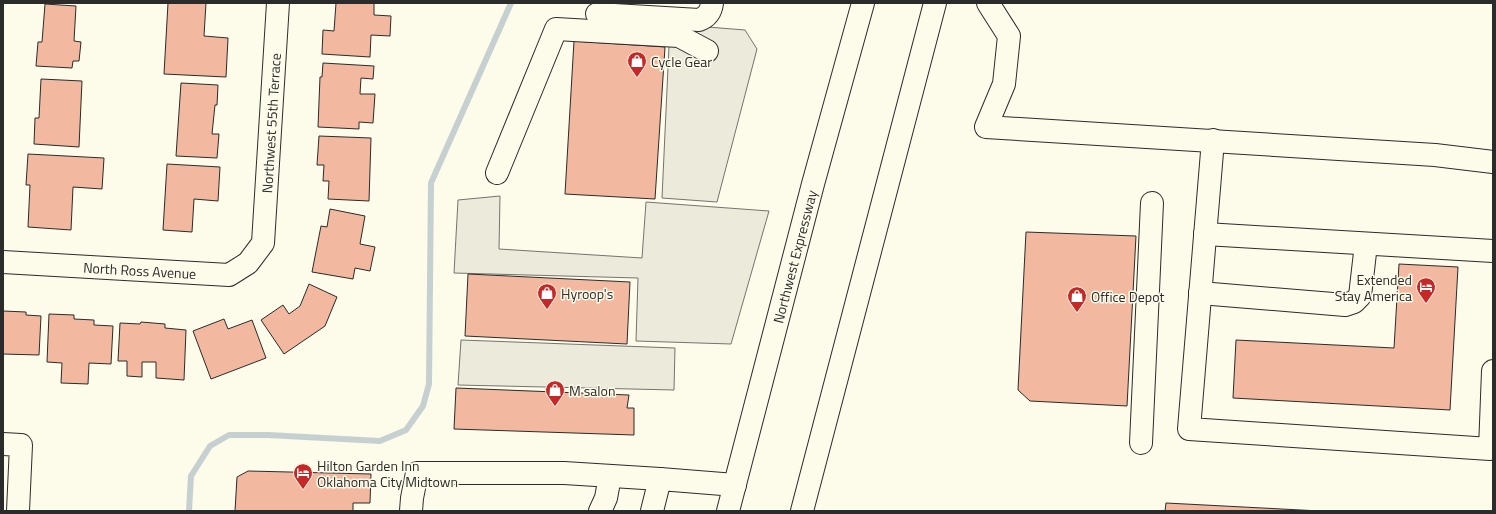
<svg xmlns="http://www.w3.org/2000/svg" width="1496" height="514" font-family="'Titillium Web',sans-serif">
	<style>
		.parking { fill: #eceadb; stroke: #74746e }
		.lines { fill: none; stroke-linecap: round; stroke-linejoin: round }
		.stream { stroke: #c7d0d0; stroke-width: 6 }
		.building { fill: #f2b8a0; stroke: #2b2b2b }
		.minor-casing { stroke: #2b2b2b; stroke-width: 24 }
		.highway-casing { stroke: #2b2b2b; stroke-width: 24 }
		.minor { stroke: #fdfbea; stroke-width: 22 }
		.highway { stroke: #fdfbea; stroke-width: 22 }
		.labels { text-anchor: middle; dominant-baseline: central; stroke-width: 3; stroke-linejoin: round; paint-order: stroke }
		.poi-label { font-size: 14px; fill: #2b2b2b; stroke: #fdfbea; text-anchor: start }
		.street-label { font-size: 14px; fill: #2b2b2b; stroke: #fdfbea }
	</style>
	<rect width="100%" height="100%" fill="#fdfbea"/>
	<g class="parking">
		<polygon points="670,24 745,30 757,49 717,202 662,198"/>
		<polygon points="500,196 499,249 642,258 646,202 769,211 731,344 636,341 638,278 454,273 458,200"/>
		<polygon points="461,340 675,348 674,390 458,385"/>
	</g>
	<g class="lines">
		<polyline class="stream" points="189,511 191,476 210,446 229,435 268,435 380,441 406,430 423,406 429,384 431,183 511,3"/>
	</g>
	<g class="building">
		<polygon points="168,3 206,3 204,36 228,38 226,77 164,74"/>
		<polygon points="336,3 374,3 374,15 391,16 390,36 371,35 370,57 322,54 323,30 334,31"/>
		<polygon points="45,4 76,6 74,41 81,42 79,61 73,61 72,68 36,66 38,42 42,42"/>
		<polygon points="574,41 665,47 655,199 565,194"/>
		<polygon points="323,63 374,66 373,79 361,78 360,94 375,94 373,123 359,122 359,129 318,127 320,77 322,77"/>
		<polygon points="41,79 82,81 79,147 34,144 35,118 39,118"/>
		<polygon points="181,83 218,85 217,105 215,105 212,134 219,134 217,158 176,156"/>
		<polygon points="319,136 371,138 369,201 328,199 329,181 323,181 324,165 317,165"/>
		<polygon points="28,154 104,158 102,189 73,187 71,230 28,227 30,185 26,185"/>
		<polygon points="167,164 220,167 218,201 194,199 192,232 163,230"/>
		<polygon points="330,209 365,216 360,244 375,247 370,271 355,268 353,279 312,272 321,226 327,227"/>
		<polygon points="1026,232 1136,236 1127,406 1030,401 1018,390"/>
		<polygon points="1399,264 1458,267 1450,410 1233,398 1236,340 1394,348"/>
		<polygon points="468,274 630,282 627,344 465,336"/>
		<polygon points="309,284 337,297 325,326 284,354 261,320 283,305 289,314 300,306"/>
		<polygon points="3,311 26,312 26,315 41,316 39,355 3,354"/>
		<polygon points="49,314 74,315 74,319 94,320 94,325 113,326 111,364 89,363 88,384 61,383 62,363 47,362"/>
		<polygon points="224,319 228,329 252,320 266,358 211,379 193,331"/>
		<polygon points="141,322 165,324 165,328 186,330 184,380 156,378 156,362 142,362 142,377 127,376 127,361 118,361 120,323 140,324"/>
		<polygon points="456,388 629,395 627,408 634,408 634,435 454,429"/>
		<polygon points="248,471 371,474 370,503 353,503 353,511 235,511 237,477"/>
		<polygon points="1166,503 1320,511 1165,511"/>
	</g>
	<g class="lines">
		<defs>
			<g id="minor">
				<polyline points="988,3 1009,36 1004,84 986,127 1435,155 1493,162"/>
				<path d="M 597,14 L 699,20 C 707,17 711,12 712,3"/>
				<polyline points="1213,140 1189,429 1490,449 1493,371"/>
				<polyline points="497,173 556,29 679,36 707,51"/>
				<polyline points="1205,234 1493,251"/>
				<path id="s1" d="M 3,262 L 229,275 L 248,263 L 263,243 L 278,3"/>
				<polyline points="1200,293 1345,305 1354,302 1360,296 1366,244"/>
				<polyline points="1141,443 1152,203"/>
				<polyline points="3,444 21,445 18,511"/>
				<polyline points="411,511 412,498 417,473 564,473 660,479"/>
				<polyline points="600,511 606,498 610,476"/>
				<polyline points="652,511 660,479 735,485"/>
			</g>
			<g id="highway">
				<path id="s2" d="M 728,511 L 813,184 L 863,3"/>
				<polyline points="802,511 935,3"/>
			</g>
		</defs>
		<use href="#minor" class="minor-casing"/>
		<use href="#highway" class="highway-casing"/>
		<use href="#minor" class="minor"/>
		<use href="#highway" class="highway"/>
	</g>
	<defs>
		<symbol id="shop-pin" viewBox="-11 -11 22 30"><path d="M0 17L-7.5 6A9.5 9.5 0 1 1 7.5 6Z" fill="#c62828" stroke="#fdfbea"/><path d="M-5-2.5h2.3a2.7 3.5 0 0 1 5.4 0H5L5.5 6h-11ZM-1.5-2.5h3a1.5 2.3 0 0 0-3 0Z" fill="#fff"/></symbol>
		<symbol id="hotel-pin" viewBox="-11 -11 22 30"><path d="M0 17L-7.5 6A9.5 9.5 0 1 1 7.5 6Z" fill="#c62828" stroke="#fdfbea"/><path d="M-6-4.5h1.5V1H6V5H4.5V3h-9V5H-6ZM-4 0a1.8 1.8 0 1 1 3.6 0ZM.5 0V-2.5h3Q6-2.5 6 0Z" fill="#fff"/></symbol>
	</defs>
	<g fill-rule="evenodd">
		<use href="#shop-pin" x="626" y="50" width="22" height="30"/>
		<use href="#hotel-pin" x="1415" y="276" width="22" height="30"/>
		<use href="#shop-pin" x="536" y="282" width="22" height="30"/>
		<use href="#shop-pin" x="1066" y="285" width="22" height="30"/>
		<use href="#shop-pin" x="544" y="379" width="22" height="30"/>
		<use href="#hotel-pin" x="292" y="462" width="22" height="30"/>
	</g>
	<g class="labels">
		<g class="poi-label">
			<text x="651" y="61">Cycle Gear</text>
			<text x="1412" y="279" text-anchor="end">Extended<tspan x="1412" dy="16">Stay America</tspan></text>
			<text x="561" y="293">Hyroop's</text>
			<text x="1091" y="296">Office Depot</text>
			<text x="569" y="390">M salon</text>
			<text x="317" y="465">Hilton Garden Inn<tspan x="317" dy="16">Oklahoma City Midtown</tspan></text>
		</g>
		<g class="street-label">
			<text stroke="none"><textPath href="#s1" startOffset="394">Northwest 55th Terrace</textPath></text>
			<text stroke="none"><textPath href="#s2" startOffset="263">Northwest Expressway</textPath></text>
			<text stroke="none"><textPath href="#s1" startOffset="137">North Ross Avenue</textPath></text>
		</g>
	</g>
	<rect width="1496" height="514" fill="none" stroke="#2b2b2b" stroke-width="8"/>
</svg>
